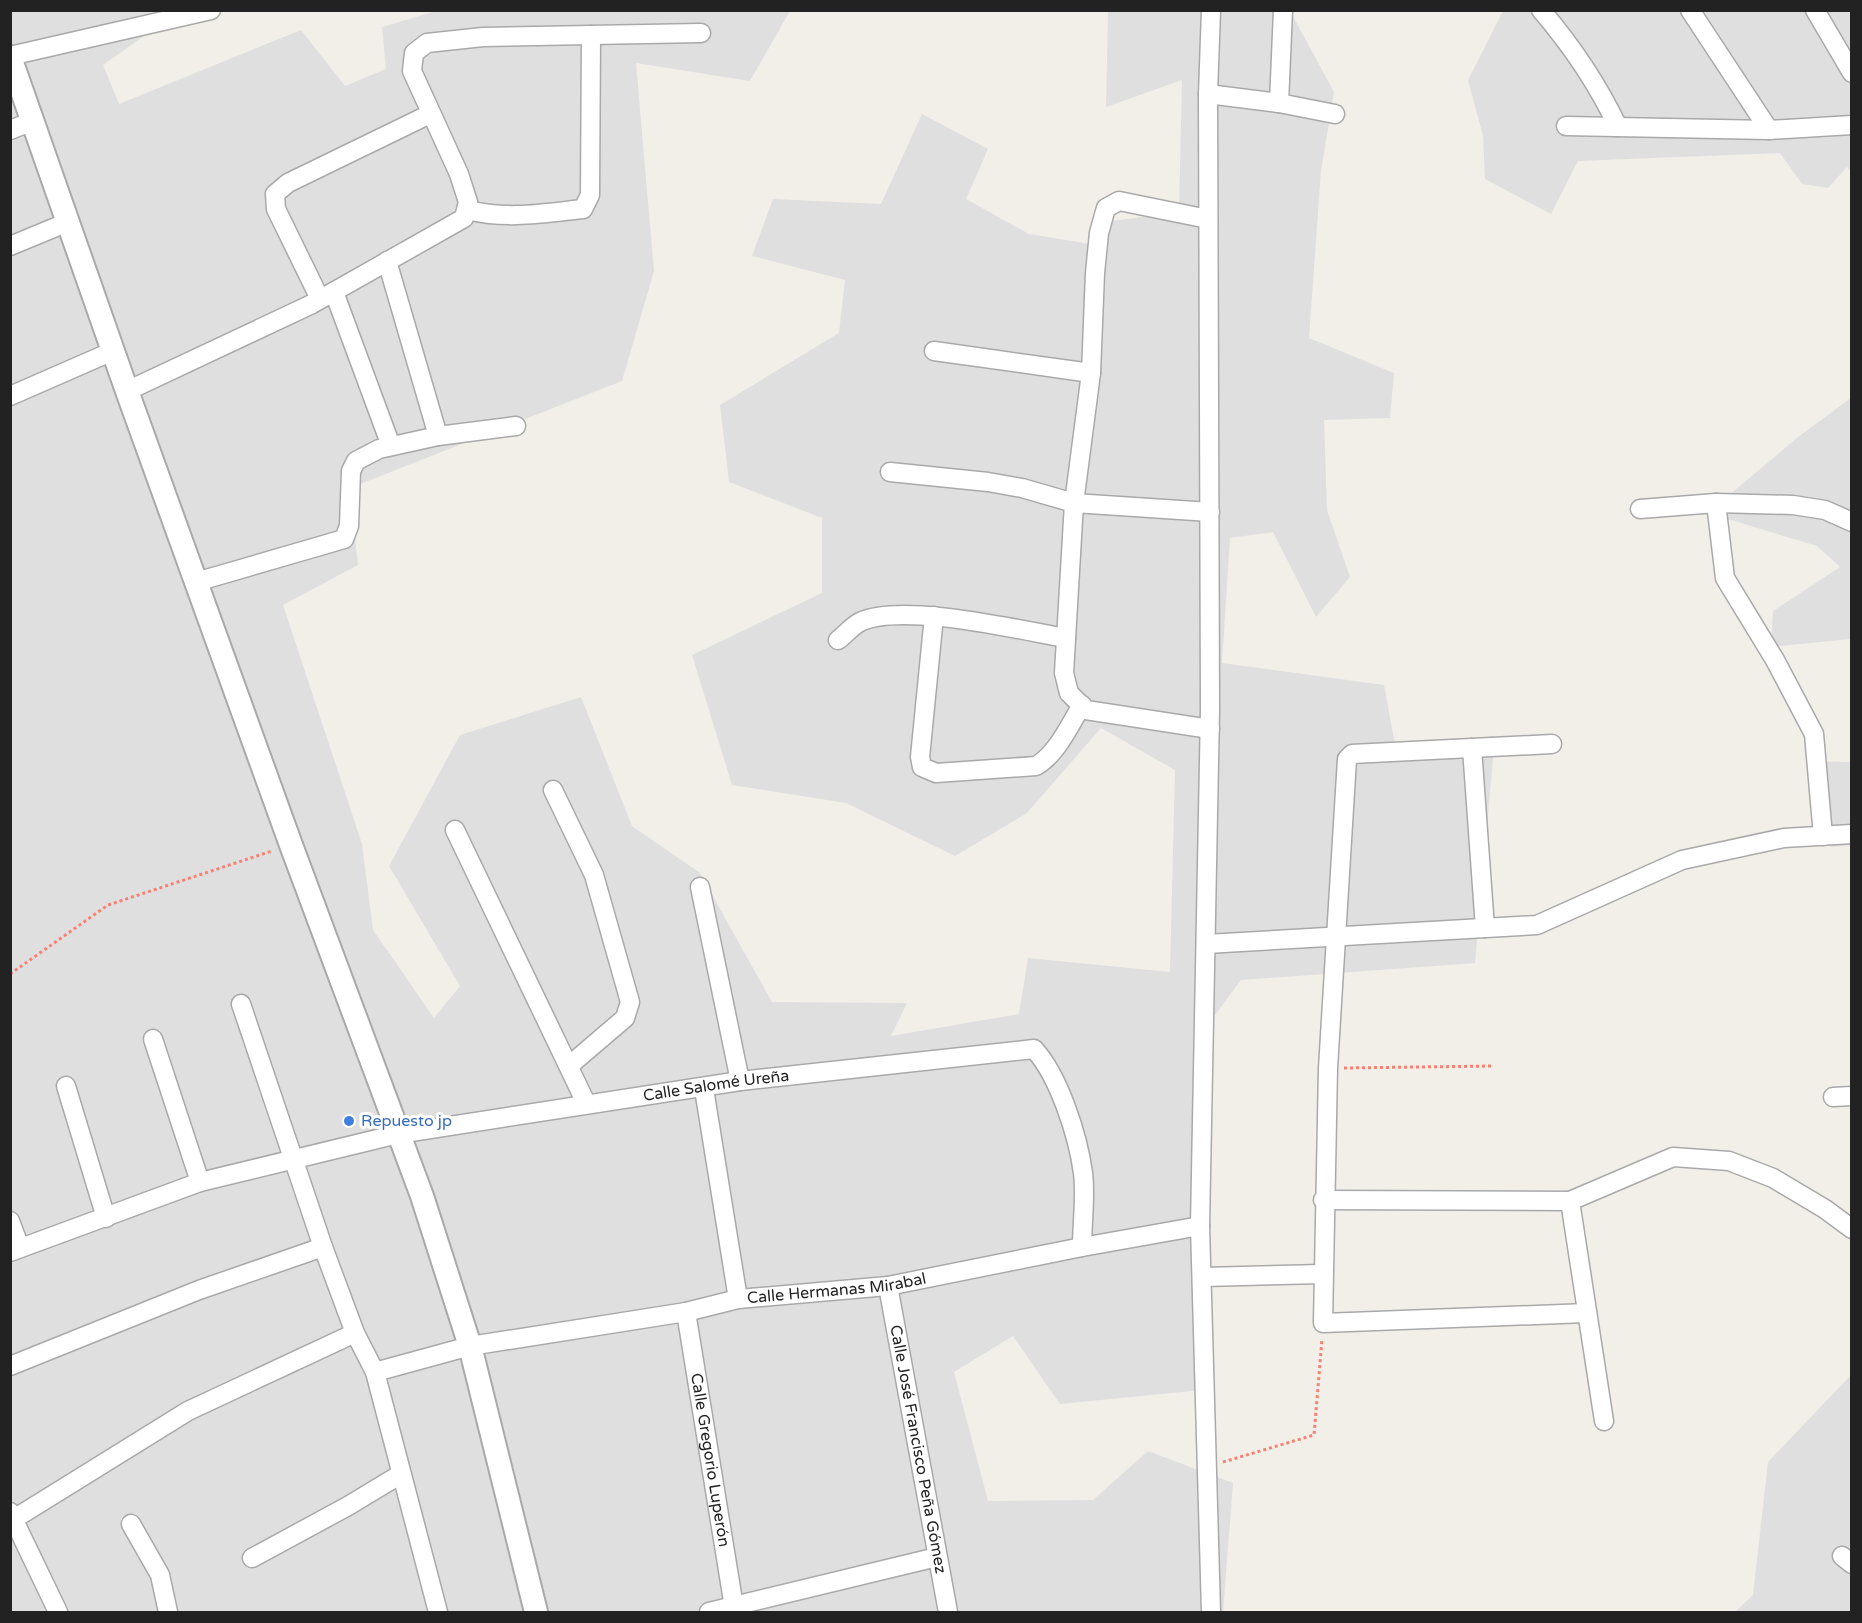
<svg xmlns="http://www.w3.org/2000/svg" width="1862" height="1623" font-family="'Varela Round',sans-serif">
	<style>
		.residential { fill: #e0dfdf }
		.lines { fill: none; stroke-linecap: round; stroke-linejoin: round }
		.minor-casing { stroke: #a9a9a9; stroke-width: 21 }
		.tertiary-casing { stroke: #a9a9a9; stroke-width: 26 }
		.path { stroke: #fa8072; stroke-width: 3; stroke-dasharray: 3 3; stroke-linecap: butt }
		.minor { stroke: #fff; stroke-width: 18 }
		.tertiary { stroke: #fff; stroke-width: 22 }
		.shop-dot { fill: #3f7fe0; stroke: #fff; stroke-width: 2 }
		.labels { text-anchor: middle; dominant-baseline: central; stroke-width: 6; stroke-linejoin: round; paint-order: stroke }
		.street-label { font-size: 16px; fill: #222; stroke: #fff }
		.shop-label { font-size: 16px; fill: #366cbe; stroke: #fff; text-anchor: start }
	</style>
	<rect width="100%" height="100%" fill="#f2efe9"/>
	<g class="residential">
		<polygon points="11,11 179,11 103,65 119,104 301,30 345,86 386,69 382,27 436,11 790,11 750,81 636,63 654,271 622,381 350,488 358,565 283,605 362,844 373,930 434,1018 460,986 389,866 460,735 581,697 632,826 700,873 772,1002 907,1003 891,1036 1019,1014 1028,958 1170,972 1175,770 1101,728 1027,813 955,856 846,803 732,785 692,655 822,593 822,518 729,482 720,405 839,333 845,280 752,256 773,199 881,204 922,114 988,149 966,199 1029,234 1090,244 1097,223 1179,212 1182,80 1106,107 1108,11 1290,11 1334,92 1321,171 1309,338 1394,373 1390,418 1324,420 1327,510 1350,577 1316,617 1273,532 1230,538 1222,663 1384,685 1395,745 1495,736 1475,963 1241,980 1203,1031 1212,1389 1060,1404 1013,1336 954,1372 988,1501 1093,1500 1148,1451 1233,1483 1223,1612 11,1612"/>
		<polygon points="1503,11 1851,11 1851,171 1847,167 1828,188 1802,184 1780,153 1578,161 1551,214 1485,179 1483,136 1468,80"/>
		<polygon points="1851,398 1851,639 1771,647 1773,611 1840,567 1817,546 1708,513 1798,437"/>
		<polygon points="1807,761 1851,762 1851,845 1832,847"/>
		<polygon points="1851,1375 1851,1612 1735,1612 1753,1595 1768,1462"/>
	</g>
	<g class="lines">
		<defs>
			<g id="minor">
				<polyline points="1211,10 1208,94 1210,710 1200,1226 1211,1612"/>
				<path d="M 1541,10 C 1571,45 1598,85 1618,127"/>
				<polyline points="1690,10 1769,130"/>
				<polyline points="1815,10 1852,73"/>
				<polyline points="10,56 211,10"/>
				<polyline points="1208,94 1279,103 1283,10"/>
				<polyline points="1279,103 1335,114"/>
				<polyline points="1566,126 1769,130 1852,125"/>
				<polyline points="10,130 33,121"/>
				<path d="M 468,210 C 506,220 545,213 583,209 L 590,195 L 591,35"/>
				<polyline points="1208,219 1119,201 1106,208 1099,233 1095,273 1091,373 1074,503 1064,673 1069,693 1086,710 1210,729"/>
				<polyline points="10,246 68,222"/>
				<polyline points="334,292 391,446"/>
				<polyline points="320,299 276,209 275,194 288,183 430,114"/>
				<polyline points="934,351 1091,373"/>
				<polyline points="127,391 312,304 464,218 468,202 459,174 412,71 414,53 427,43 483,37 701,33"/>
				<polyline points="10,396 113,351"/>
				<polyline points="438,436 516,426"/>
				<polyline points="890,472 988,482 1022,488 1074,503 1210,512"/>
				<polyline points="1716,503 1725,578 1775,660 1814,734 1823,836"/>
				<polyline points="1640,509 1716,503 1793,505 1825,510 1852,522"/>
				<polyline points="196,582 344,539 349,526 351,471 356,461 379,449 438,436 387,261"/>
				<path d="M 934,616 L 920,757 L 922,767 L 936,773 L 1036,766 C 1057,754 1069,726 1082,705"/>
				<path d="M 838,640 C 845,635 852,626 860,622 C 901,602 1019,630 1066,638"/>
				<polyline points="1552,744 1352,754 1347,759 1328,1068 1323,1323 1587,1313"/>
				<polyline points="1472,748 1485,928"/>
				<polyline points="553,790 594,875 630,1002 625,1018 570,1065"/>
				<polyline points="455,830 586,1103"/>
				<polyline points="700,887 740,1081"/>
				<polyline points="1206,944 1537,925 1682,860 1784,838 1852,834"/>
				<polyline points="241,1004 323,1247 355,1333 375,1372 438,1612"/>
				<polyline points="153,1039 200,1182"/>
				<polyline points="66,1086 106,1218"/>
				<polyline points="704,1089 738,1299"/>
				<polyline points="1833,1097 1852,1096"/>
				<polyline points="1323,1200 1570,1201 1673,1157 1729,1161 1773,1178 1825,1209 1852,1229"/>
				<polyline points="1570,1201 1604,1421"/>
				<polyline points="10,1221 20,1248"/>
				<path id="s1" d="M 10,1252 L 200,1182 L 398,1134 L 740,1081 L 1034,1049 C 1059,1076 1078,1136 1083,1173 C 1086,1196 1082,1223 1082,1247"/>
				<polyline points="1203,1277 1322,1274"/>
				<path id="s2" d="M 888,1286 L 948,1612"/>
				<path id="s3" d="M 686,1312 L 734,1607"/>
				<polyline points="10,1366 199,1290 323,1247"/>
				<path id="s4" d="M 375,1372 L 470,1346 L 686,1312 L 738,1299 L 888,1286 L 1082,1247 L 1200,1226"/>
				<polyline points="10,1512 58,1612"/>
				<polyline points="14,1519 188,1411 355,1333"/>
				<polyline points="131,1524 160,1575 168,1612"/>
				<polyline points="1842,1556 1852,1564"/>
				<polyline points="252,1558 348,1506 401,1474"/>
				<polyline points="709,1612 937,1557"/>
			</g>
			<polyline id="tertiary" points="10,57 127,391 291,845 422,1196 470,1346 536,1612"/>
		</defs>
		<use href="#minor" class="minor-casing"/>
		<use href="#tertiary" class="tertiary-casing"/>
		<g class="path">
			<polyline points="10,974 108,905 272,851"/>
			<polyline points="1344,1068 1493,1066"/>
			<polyline points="1223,1462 1314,1435 1322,1339"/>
		</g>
		<use href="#minor" class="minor"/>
		<use href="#tertiary" class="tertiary"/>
	</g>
	<circle class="shop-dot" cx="349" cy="1121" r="6"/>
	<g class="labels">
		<g class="street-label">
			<text stroke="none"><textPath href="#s1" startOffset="728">Calle Salomé Ureña</textPath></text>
			<text stroke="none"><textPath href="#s4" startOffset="470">Calle Hermanas Mirabal</textPath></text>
			<text stroke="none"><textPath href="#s2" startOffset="166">Calle José Francisco Peña Gómez</textPath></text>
			<text stroke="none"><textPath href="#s3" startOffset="150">Calle Gregorio Luperón</textPath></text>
		</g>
		<g class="shop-label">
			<text x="361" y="1121">Repuesto jp</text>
		</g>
	</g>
	<rect width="1862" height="1623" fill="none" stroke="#222222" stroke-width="24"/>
</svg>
